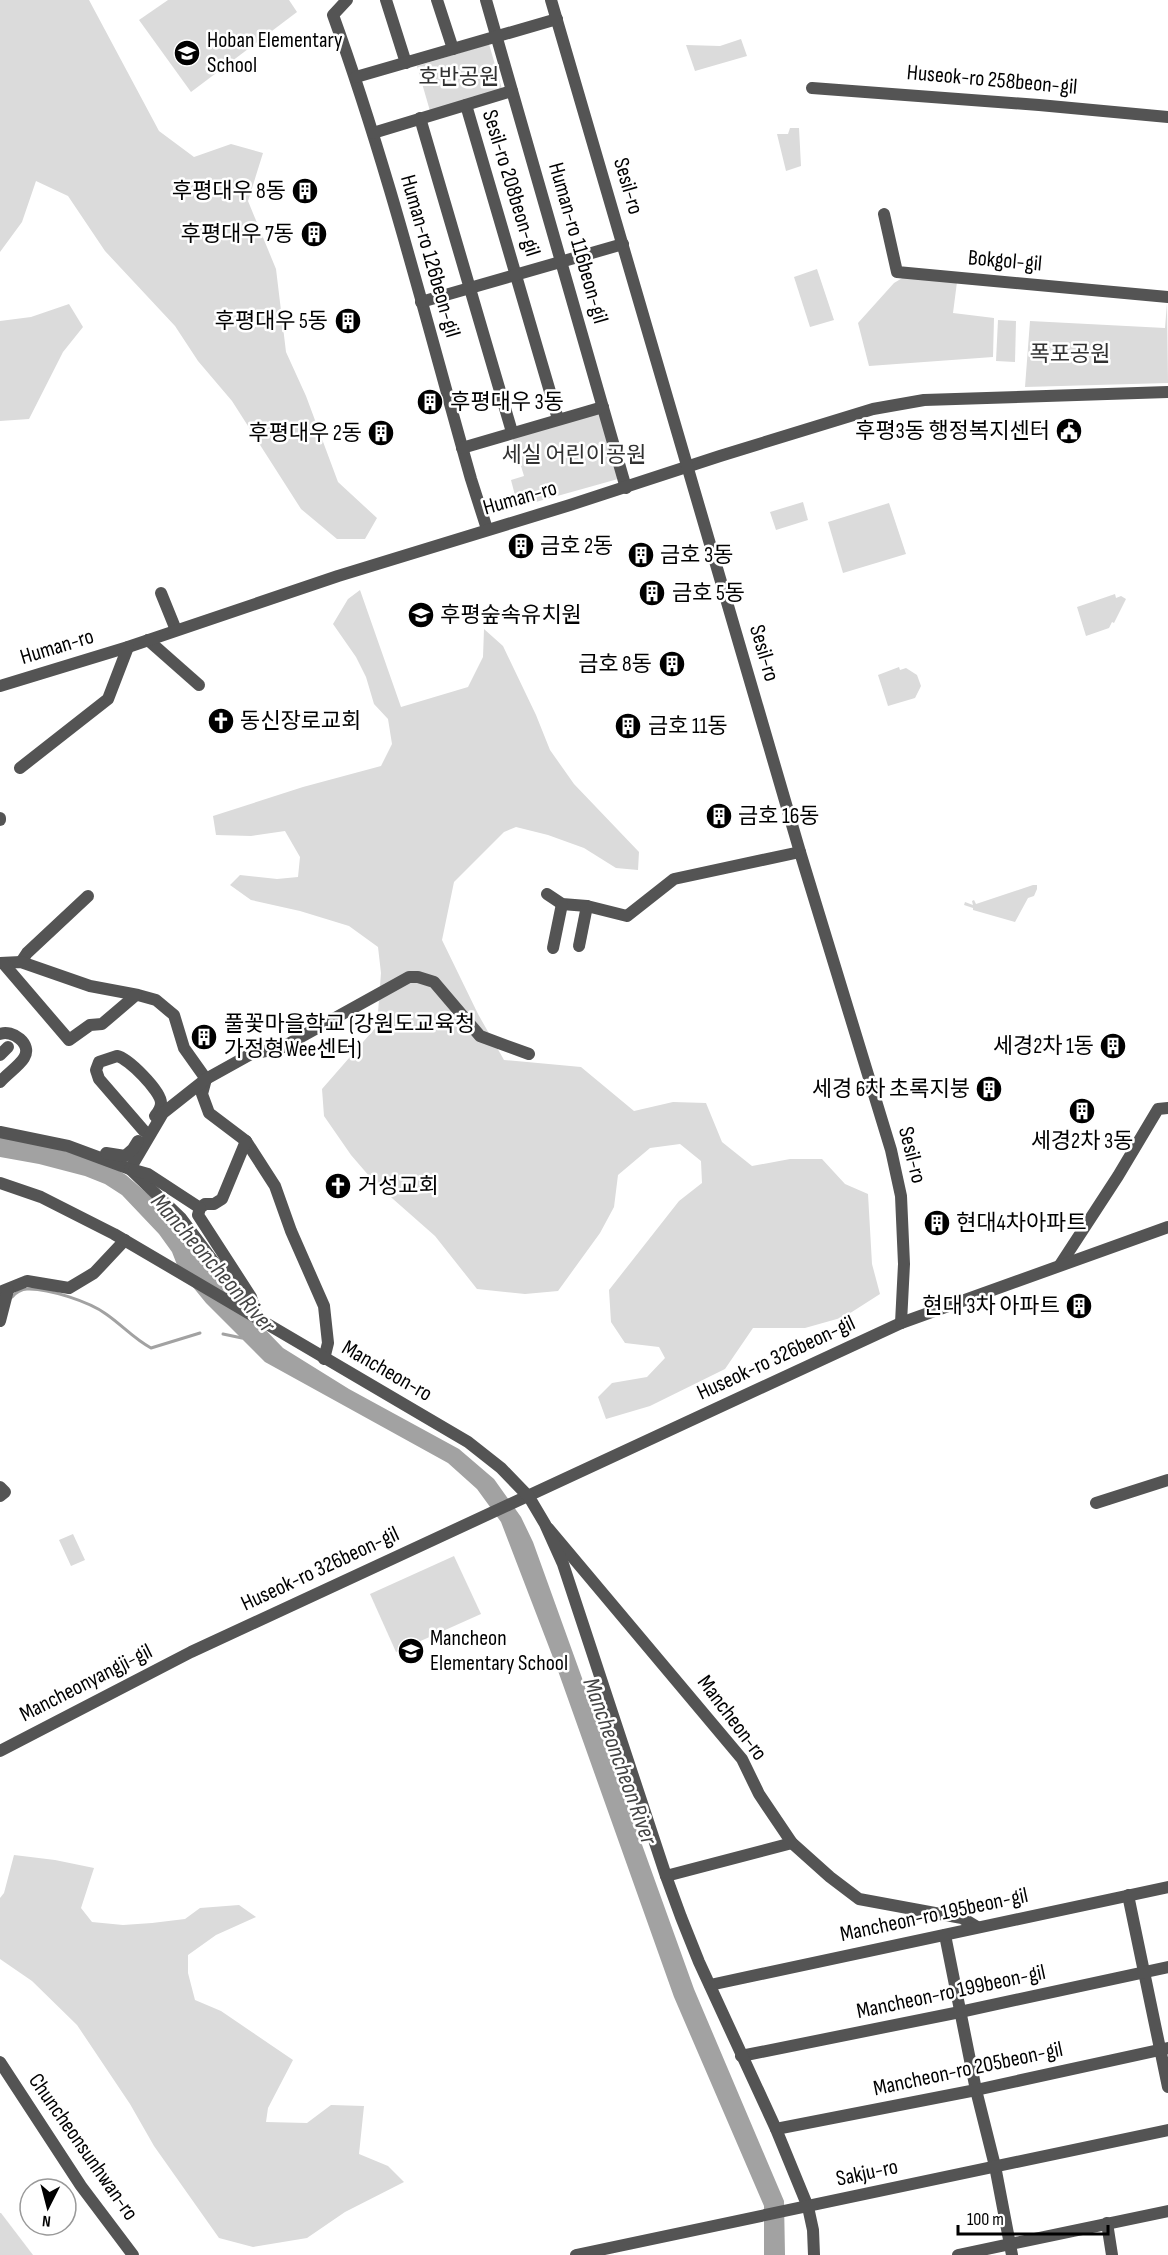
<svg xmlns="http://www.w3.org/2000/svg" width="1168" height="2255" font-family="'Sofia Sans Condensed','Noto Sans KR',sans-serif">
	<style>
		.green { fill: #dbdbdb }
		.water { fill: #a2a2a2 }
		.lines { fill: none; stroke-linecap: round; stroke-linejoin: round }
		.stream { stroke: #a2a2a2; stroke-width: 3 }
		.minor { stroke: #545454; stroke-width: 12 }
		.tertiary { stroke: #545454; stroke-width: 12 }
		.labels { text-anchor: middle; dominant-baseline: central; stroke-width: 5; stroke-linejoin: round; paint-order: stroke }
		.poi-label { font-size: 22px; fill: #000; stroke: #fff; text-anchor: start }
		.park-label { font-size: 22px; fill: #323232; stroke: #fff }
		.street-label { font-size: 22px; fill: #000; stroke: #fff }
		.water-label { font-size: 24px; font-style: italic; fill: #434343; stroke: #fff }
	</style>
	<rect width="100%" height="100%" fill="#fff"/>
	<g class="green">
		<polygon points="0,0 89,0 159,131 194,157 231,144 263,153 248,201 276,269 286,352 306,396 338,482 377,518 365,539 337,539 301,509 232,401 198,361 175,326 105,251 68,196 36,181 22,222 0,252"/>
		<polygon points="168,0 289,0 297,12 191,92 139,20"/>
		<polygon points="741,39 747,56 695,71 686,45 720,46"/>
		<polygon points="489,44 502,89 430,111 417,66"/>
		<polygon points="790,128 799,128 801,166 786,171 777,134 788,134"/>
		<polygon points="817,269 834,320 810,327 794,277"/>
		<polygon points="904,277 957,282 953,313 994,318 993,357 869,366 858,323 894,283"/>
		<polygon points="1167,303 1168,383 1025,387 1030,321 1165,328"/>
		<polygon points="69,304 83,327 63,352 29,419 0,421 0,321 31,317"/>
		<polygon points="998,320 1016,321 1015,362 996,361"/>
		<polygon points="599,412 618,479 518,507 511,480 524,476 512,436"/>
		<polygon points="803,502 808,520 776,530 770,512"/>
		<polygon points="889,503 906,554 843,573 828,522"/>
		<polygon points="360,590 401,707 468,687 483,657 484,629 503,646 536,715 550,750 574,784 639,852 638,870 616,868 584,848 548,835 516,827 504,832 454,882 442,940 478,1014 504,1060 581,1067 634,1111 673,1102 706,1103 722,1142 752,1166 790,1159 822,1159 845,1184 868,1194 872,1264 880,1294 844,1317 805,1328 753,1328 725,1369 650,1406 606,1419 598,1397 612,1383 647,1377 665,1358 659,1347 625,1343 611,1322 609,1290 679,1201 702,1183 701,1161 680,1144 650,1148 618,1175 614,1207 600,1233 558,1291 525,1294 477,1289 435,1236 376,1184 351,1155 324,1116 322,1089 377,1026 381,973 378,947 349,926 300,911 251,900 230,885 240,875 277,879 298,877 300,857 285,831 251,836 216,835 213,816 303,787 381,766 392,744 388,719 374,704 366,677 356,657 333,624 348,599"/>
		<polygon points="1115,594 1116,598 1121,596 1126,599 1114,623 1112,622 1109,628 1086,636 1077,607"/>
		<polygon points="899,667 900,670 906,668 917,675 921,686 915,698 888,706 878,675"/>
		<polygon points="1033,885 1037,885 1037,889 1034,896 1028,898 1015,922 973,910 973,908 964,905 965,902 973,905 972,901 974,900 976,904"/>
		<polygon points="73,1534 85,1560 71,1566 59,1540"/>
		<polygon points="454,1556 481,1614 396,1652 370,1594"/>
		<polygon points="14,1855 55,1860 94,1868 81,1908 92,1922 123,1925 152,1923 185,1919 200,1908 239,1905 256,1917 216,1935 188,1955 188,1973 195,2000 221,2011 293,2060 268,2108 266,2122 307,2123 331,2105 364,2106 359,2154 388,2166 404,2182 345,2212 307,2238 253,2247 219,2238 154,2146 130,2104 77,2025 32,1981 0,1959 0,1898 4,1893"/>
		<polygon points="0,2213 1,2213 33,2255 0,2255"/>
	</g>
	<polygon class="water" points="0,1136 99,1159 126,1175 179,1221 214,1267 226,1289 283,1348 349,1389 459,1449 494,1479 521,1517 533,1542 694,1989 784,2201 785,2255 764,2255 764,2206 674,1997 557,1668 501,1522 477,1489 448,1463 265,1362 206,1303 179,1270 172,1252 159,1234 122,1195 105,1184 85,1176 39,1164 0,1157"/>
	<g class="lines">
		<g class="stream">
			<path d="M 12,1297 C 15,1293 22,1289 27,1289 C 48,1288 90,1302 106,1314 C 122,1325 134,1339 151,1348 L 200,1333"/>
			<polyline points="223,1334 242,1338"/>
		</g>
		<g class="minor">
			<path d="M 347,0 L 333,15 C 388,167 427,324 471,479 L 487,529"/>
			<polyline points="386,0 406,63"/>
			<polyline points="437,0 453,49"/>
			<polyline points="486,0 626,488"/>
			<polyline points="356,77 557,19"/>
			<polyline points="812,88 1039,105 1168,117"/>
			<polyline points="466,105 558,419"/>
			<polyline points="420,118 512,432"/>
			<polyline points="373,133 512,91"/>
			<polyline points="884,214 897,272 1168,297"/>
			<polyline points="421,302 623,244"/>
			<polyline points="462,448 603,407"/>
			<polyline points="161,593 176,630"/>
			<polyline points="148,640 199,685"/>
			<polyline points="0,686 128,647 338,576 570,505 720,456 873,409 924,400 1168,392"/>
			<polyline points="20,768 108,699 128,647"/>
			<polyline points="0,818 0,820"/>
			<polyline points="547,894 562,904 587,906 627,916 674,879 800,852"/>
			<polyline points="579,946 587,906"/>
			<polyline points="553,948 562,904"/>
			<polyline points="21,962 27,953 88,896"/>
			<polyline points="0,963 21,962 90,986 138,995 156,1000 174,1015 184,1048 206,1079"/>
			<polyline points="3,963 69,1040 90,1025 102,1024 136,995"/>
			<path d="M 0,1034 C 12,1029 33,1044 24,1058 C 19,1066 7,1074 0,1082"/>
			<polyline points="0,1055 8,1047"/>
			<polyline points="206,1079 202,1094 209,1113 246,1141 275,1186 291,1231 324,1306 328,1343 324,1359"/>
			<path d="M 144,1131 L 99,1079 L 96,1070 L 99,1062 L 117,1056 C 128,1058 161,1091 161,1103 C 161,1109 158,1112 155,1116"/>
			<polyline points="0,1132 68,1146 130,1169 163,1113 206,1079 251,1054 281,1048 409,977 418,977 434,982 480,1036 529,1054"/>
			<polyline points="246,1141 222,1199 214,1204 205,1204 200,1208 198,1215 251,1297 257,1317"/>
			<polyline points="106,1153 125,1156 133,1149 138,1141"/>
			<polyline points="130,1169 181,1218 252,1313"/>
			<polyline points="134,1170 148,1174 200,1208"/>
			<polyline points="1060,1265 1118,1176 1158,1109 1168,1108"/>
			<polyline points="0,1292 27,1281 69,1288 94,1273 125,1240"/>
			<polyline points="0,1321 8,1290"/>
			<polyline points="0,1487 5,1492 0,1496"/>
			<polyline points="1096,1503 1168,1480"/>
			<polyline points="548,1528 742,1759 759,1794 792,1843 830,1877 859,1899 962,1918 977,1927"/>
			<polyline points="0,1751 191,1652 901,1323 1168,1227"/>
			<polyline points="666,1876 792,1843"/>
			<polyline points="1128,1895 1168,2087"/>
			<polyline points="945,1935 976,2090 995,2166 1012,2255"/>
			<polyline points="710,1985 1168,1887"/>
			<polyline points="741,2056 960,2012 1168,1967"/>
			<polyline points="776,2129 976,2090 1168,2048"/>
			<polyline points="1107,2223 1112,2255"/>
			<polyline points="958,2255 1168,2211"/>
		</g>
		<g class="tertiary">
			<polyline points="551,0 800,852 891,1150 901,1196 904,1264 901,1323"/>
			<polyline points="0,1183 41,1197 114,1234 468,1442 501,1468 529,1497 545,1524 563,1564 666,1876 681,1917 699,1962 776,2129 808,2207 813,2230 814,2255"/>
			<polyline points="0,2062 81,2186 133,2255"/>
			<polyline points="576,2255 1168,2130"/>
		</g>
	</g>
	<defs>
		<symbol id="school-disc" viewBox="-11 -11 22 22"><circle r="9.5" fill="#000" stroke="#fff"/><path d="M0-5L7-2L0 1L-7-2ZM-4 1L0 2.5L4 1V4Q0 6-4 4Z" fill="#fff"/></symbol>
		<symbol id="building-disc" viewBox="-11 -11 22 22"><circle r="9.5" fill="#000" stroke="#fff"/><path d="M-4-6H4V6H1V3H-1V6H-4ZM-2.5-4.3h1.7v1.8h-1.7ZM.8-4.3h1.7v1.8H.8ZM-2.5-1h1.7V.8h-1.7ZM.8-1h1.7V.8H.8Z" fill="#fff"/></symbol>
		<symbol id="civic-disc" viewBox="-11 -11 22 22"><circle r="9.5" fill="#000" stroke="#fff"/><path d="M-.6-6.5H3V-4.5H.6V-3L4-1V1h2V6H-6V1h2V-1L-.6-3ZM-1.2 2.5V6h2.4V2.5Z" fill="#fff"/></symbol>
		<symbol id="church-disc" viewBox="-11 -11 22 22"><circle r="9.5" fill="#000" stroke="#fff"/><path d="M-1.2-6h2.4v3.5h3.3v2.4h-3.3V6h-2.4V-.1h-3.3v-2.4h3.3Z" fill="#fff"/></symbol>
	</defs>
	<g fill-rule="evenodd">
		<use href="#school-disc" x="172" y="38" width="30" height="30"/>
		<use href="#building-disc" x="290" y="176" width="30" height="30"/>
		<use href="#building-disc" x="299" y="219" width="30" height="30"/>
		<use href="#building-disc" x="333" y="306" width="30" height="30"/>
		<use href="#building-disc" x="415" y="387" width="30" height="30"/>
		<use href="#civic-disc" x="1054" y="416" width="30" height="30"/>
		<use href="#building-disc" x="366" y="418" width="30" height="30"/>
		<use href="#building-disc" x="506" y="531" width="30" height="30"/>
		<use href="#building-disc" x="626" y="540" width="30" height="30"/>
		<use href="#building-disc" x="637" y="578" width="30" height="30"/>
		<use href="#school-disc" x="406" y="600" width="30" height="30"/>
		<use href="#building-disc" x="657" y="649" width="30" height="30"/>
		<use href="#church-disc" x="206" y="706" width="30" height="30"/>
		<use href="#building-disc" x="613" y="711" width="30" height="30"/>
		<use href="#building-disc" x="704" y="801" width="30" height="30"/>
		<use href="#building-disc" x="189" y="1022" width="30" height="30"/>
		<use href="#building-disc" x="1098" y="1031" width="30" height="30"/>
		<use href="#building-disc" x="974" y="1074" width="30" height="30"/>
		<use href="#building-disc" x="1067" y="1096" width="30" height="30"/>
		<use href="#church-disc" x="323" y="1171" width="30" height="30"/>
		<use href="#building-disc" x="922" y="1208" width="30" height="30"/>
		<use href="#building-disc" x="1064" y="1291" width="30" height="30"/>
		<use href="#school-disc" x="396" y="1636" width="30" height="30"/>
	</g>
	<g class="labels">
		<g class="poi-label">
			<text x="207" y="40">Hoban Elementary<tspan x="207" dy="25">School</tspan></text>
			<text x="286" y="191" text-anchor="end">후평대우 8동</text>
			<text x="294" y="234" text-anchor="end">후평대우 7동</text>
			<text x="328" y="321" text-anchor="end">후평대우 5동</text>
			<text x="450" y="402">후평대우 3동</text>
			<text x="1050" y="431" text-anchor="end">후평3동 행정복지센터</text>
			<text x="362" y="433" text-anchor="end">후평대우 2동</text>
			<text x="540" y="546">금호 2동</text>
			<text x="660" y="555">금호 3동</text>
			<text x="672" y="593">금호 5동</text>
			<text x="440" y="615">후평숲속유치원</text>
			<text x="652" y="664" text-anchor="end">금호 8동</text>
			<text x="240" y="721">동신장로교회</text>
			<text x="648" y="726">금호 11동</text>
			<text x="738" y="816">금호 16동</text>
			<text x="224" y="1024">풀꽃마을학교 (강원도교육청<tspan x="224" dy="25">가정형Wee센터)</tspan></text>
			<text x="1094" y="1046" text-anchor="end">세경2차 1동</text>
			<text x="970" y="1089" text-anchor="end">세경 6차 초록지붕</text>
			<text x="1082" y="1141" text-anchor="middle">세경2차 3동</text>
			<text x="358" y="1186">거성교회</text>
			<text x="956" y="1223">현대4차아파트</text>
			<text x="1060" y="1306" text-anchor="end">현대 3차 아파트</text>
			<text x="430" y="1638">Mancheon<tspan x="430" dy="25">Elementary School</tspan></text>
		</g>
		<g class="park-label">
			<text x="459" y="77">호반공원</text>
			<text x="1070" y="354">폭포공원</text>
			<text x="574" y="455">세실 어린이공원</text>
		</g>
		<g class="street-label">
			<text transform="translate(992 80) rotate(5)">Huseok-ro 258beon-gil</text>
			<text transform="translate(511 183) rotate(73)">Sesil-ro 208beon-gil</text>
			<text transform="translate(628 186) rotate(74)">Sesil-ro</text>
			<text transform="translate(578 243) rotate(74)">Human-ro 116beon-gil</text>
			<text transform="translate(430 256) rotate(74)">Human-ro 126beon-gil</text>
			<text transform="translate(1005 261) rotate(5)">Bokgol-gil</text>
			<text transform="translate(520 498) rotate(-16)">Human-ro</text>
			<text transform="translate(57 647) rotate(-17)">Human-ro</text>
			<text transform="translate(764 653) rotate(74)">Sesil-ro</text>
			<text transform="translate(912 1155) rotate(76)">Sesil-ro</text>
			<text transform="translate(776 1358) rotate(-25)">Huseok-ro 326beon-gil</text>
			<text transform="translate(387 1371) rotate(30)">Mancheon-ro</text>
			<text transform="translate(320 1569) rotate(-25)">Huseok-ro 326beon-gil</text>
			<text transform="translate(86 1683) rotate(-27)">Mancheonyangji-gil</text>
			<text transform="translate(732 1718) rotate(53)">Mancheon-ro</text>
			<text transform="translate(934 1915) rotate(-12)">Mancheon-ro 195beon-gil</text>
			<text transform="translate(951 1992) rotate(-12)">Mancheon-ro 199beon-gil</text>
			<text transform="translate(968 2069) rotate(-12)">Mancheon-ro 205beon-gil</text>
			<text transform="translate(83 2147) rotate(55)">Chuncheonsunhwan-ro</text>
			<text transform="translate(867 2173) rotate(-12)">Sakju-ro</text>
		</g>
		<g class="water-label">
			<text transform="translate(213 1263) rotate(49)">Mancheoncheon River</text>
			<text transform="translate(620 1761) rotate(70)">Mancheoncheon River</text>
		</g>
	</g>
	<g transform="translate(48 2207) rotate(186)"><circle r="28" fill="#ffffff" stroke="#999999" stroke-width="1.5"/>
	<path d="M0-4.5L10 22L0 15L-10 22Z" fill="#000000"/>
	<text y="-9" font-size="16" font-weight="bold" text-anchor="middle" fill="#000000">N</text>
	</g>
	<path d="M958 2225v9h150v-9" fill="none" stroke="#000000" stroke-width="3"/>
	<text x="967" y="2225" font-size="18" fill="#000000" stroke="#ffffff" stroke-width="4.5" paint-order="stroke">100 m</text>
</svg>
